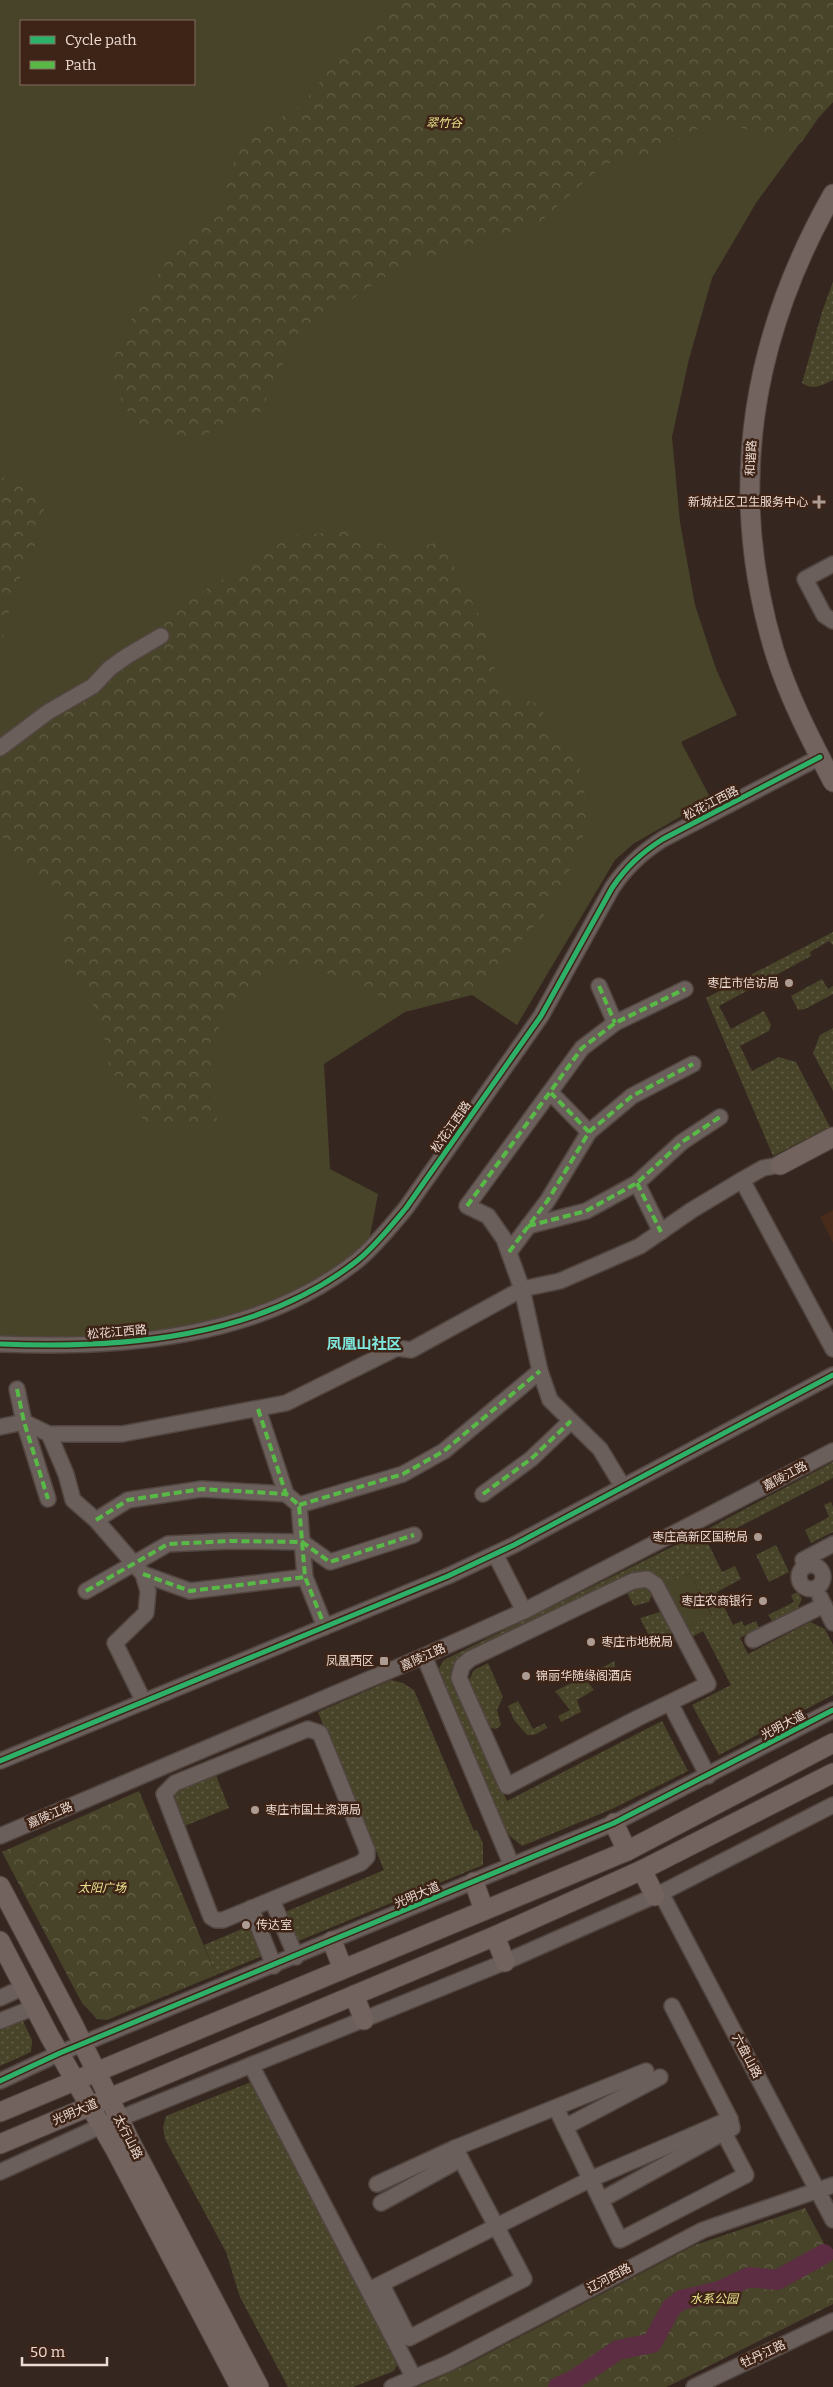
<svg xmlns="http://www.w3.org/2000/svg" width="833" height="2387" font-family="Bitter,'Noto Sans SC',serif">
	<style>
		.built { fill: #492b1c }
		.grass { fill: #484429; fill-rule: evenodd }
		.forest { fill: url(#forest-crowns) }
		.garden { fill: url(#garden-dots) }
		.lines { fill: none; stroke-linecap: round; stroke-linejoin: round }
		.river { stroke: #5d2e43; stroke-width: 20 }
		.minor-casing { stroke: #524540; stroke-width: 18 }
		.major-casing { stroke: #524540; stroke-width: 21 }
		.minor { stroke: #6a5f5a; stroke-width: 15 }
		.major { stroke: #72635f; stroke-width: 19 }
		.quiet { stroke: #58b947; stroke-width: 4; stroke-dasharray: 8 4; stroke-linecap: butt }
		.cycleway-casing { stroke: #3e2417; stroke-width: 8 }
		.cycleway { stroke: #2db169; stroke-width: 5 }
		.poi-dot { fill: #ad9c94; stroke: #3e2417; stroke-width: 2 }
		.labels { text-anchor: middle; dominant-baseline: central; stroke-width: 5; stroke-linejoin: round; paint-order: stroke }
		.park-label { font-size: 12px; font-style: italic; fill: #eae38c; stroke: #3e2417 }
		.street-label { font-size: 12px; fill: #eddbd3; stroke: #3e2417 }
		.poi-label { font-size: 12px; fill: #eddbd3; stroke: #3e2417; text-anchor: end }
		.quarter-label { font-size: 15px; font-weight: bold; fill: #7fe9e0; stroke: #3e2417 }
	</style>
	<defs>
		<pattern id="forest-crowns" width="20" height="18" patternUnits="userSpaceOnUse" patternTransform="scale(1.25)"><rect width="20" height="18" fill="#484429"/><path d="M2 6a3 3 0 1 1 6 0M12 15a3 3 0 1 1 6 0" fill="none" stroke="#635e47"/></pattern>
		<pattern id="garden-dots" width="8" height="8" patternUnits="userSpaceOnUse" patternTransform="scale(1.25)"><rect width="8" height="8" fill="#484429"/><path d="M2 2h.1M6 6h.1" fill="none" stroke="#635e47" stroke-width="1.8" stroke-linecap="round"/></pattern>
	</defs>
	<rect width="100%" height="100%" fill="#352720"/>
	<polygon class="built" points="833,1210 833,1243 820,1217"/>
	<g class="grass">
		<path d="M 0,0 L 833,0 L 833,102 L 819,117 L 756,203 L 712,278 L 689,359 L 672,437 L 680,522 L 695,605 L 716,669 L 737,715 L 681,742 L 711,799 L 633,844 L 615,860 L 517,1025 L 472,995 L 405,1012 L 324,1064 L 330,1169 L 378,1194 L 369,1241 L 326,1279 L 238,1316 L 141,1335 L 51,1341 L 0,1337 ZM 21,21 L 194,21 L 194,84 L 21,84 Z"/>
		<polygon points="690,1573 712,1616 685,1629 663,1586"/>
	</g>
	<g class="forest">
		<polygon points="398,0 833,0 833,102 819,117 801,143 712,120 657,152 603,165 539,223 399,267 295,338 260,412 191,440 133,422 108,373 125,330 165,263 221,206 240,141 301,106 357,34"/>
		<polygon points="0,476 45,494 43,528 14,591 0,648"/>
		<polygon points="352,530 401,553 440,541 488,632 488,656 510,696 539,704 556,738 578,759 589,820 568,874 547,912 472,995 391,1001 337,976 280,962 221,1017 211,1059 218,1127 149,1128 109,1066 101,1017 65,964 60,902 24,868 8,841 0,836 0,744 156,647 149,625 292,536"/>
		<polygon points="139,1791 216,1975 107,2020 97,2019 82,2003 2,1852"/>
		<polygon points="805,2208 833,2260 833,2304 677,2382 666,2387 417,2387 466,2365 695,2245"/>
	</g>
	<g class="garden">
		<path d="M 833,282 L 833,380 C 822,385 813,391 802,383 L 822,312 Z"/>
		<polygon points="833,932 833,945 829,941 810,952 811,956 719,1006 731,1029 764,1011 771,1025 769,1031 740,1046 752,1071 779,1057 796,1062 830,1127 773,1156 706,998"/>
		<polygon points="822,979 828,989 833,986 833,994 805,1009 798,1010 791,996"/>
		<polygon points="833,1028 833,1091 813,1053 820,1035"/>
		<polygon points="833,1462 833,1478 708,1543 722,1572 735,1566 741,1579 717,1592 733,1625 742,1621 744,1626 756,1621 759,1628 740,1638 748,1654 810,1622 825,1629 833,1645 833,1695 719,1755 692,1705 731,1685 703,1631 690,1638 685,1629 712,1615 690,1573 663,1586 657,1575 648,1573 458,1663 481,1745 507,1801 662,1721 688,1771 612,1809 522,1846 510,1836 491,1809 436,1673 444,1660 702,1532"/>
		<polygon points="831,1502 833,1507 833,1532 811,1543 805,1530 829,1517 824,1505"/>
		<polygon points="776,1545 789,1572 769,1582 756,1555"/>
		<polygon points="642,1584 653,1592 649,1602 634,1606 627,1593 630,1588"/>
		<polygon points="798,1592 802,1599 797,1609 773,1622 768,1615 794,1602 791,1595"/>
		<polygon points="660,1612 665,1615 681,1644 661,1635 648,1634 640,1618"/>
		<polygon points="615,1661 615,1678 607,1678 597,1670"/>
		<polygon points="488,1663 503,1697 497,1710 501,1725 496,1729 487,1727 468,1682 474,1670"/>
		<polygon points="584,1677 594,1690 577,1700 581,1712 561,1722 558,1716 570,1710 555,1691"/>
		<polygon points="391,1680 403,1683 414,1690 474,1831 477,1830 483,1844 483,1865 296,1942 283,1913 384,1870 318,1712"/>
		<polygon points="518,1701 533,1729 545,1723 547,1728 534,1735 527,1735 514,1720 508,1706"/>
		<polygon points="215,1773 229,1808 182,1827 171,1796 174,1791"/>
		<polygon points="254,1924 267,1954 216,1975 204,1945"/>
		<polygon points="22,2019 32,2040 31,2052 0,2066 0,2028"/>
		<polygon points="251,2082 398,2363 394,2371 353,2387 288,2387 240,2297 226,2252 165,2139 163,2127 166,2116"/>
	</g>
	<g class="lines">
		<polyline class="river" points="558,2387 572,2381 618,2350 652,2343 671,2308 681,2300 719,2291 749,2277 777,2280 824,2254"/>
		<defs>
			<g id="minor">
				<polyline points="833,564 805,579 824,615 833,621"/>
				<polyline points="0,748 48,712 93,686 110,668 127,656 161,636"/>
				<polyline points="599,986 615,1023"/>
				<polyline points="589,1132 632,1096 693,1064"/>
				<polyline points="742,1180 833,1349"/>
				<polyline points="637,1183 661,1232"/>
				<polyline points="528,1226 586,1211 637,1183 682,1142 720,1117"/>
				<polyline points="509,1252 548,1200 589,1132 551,1093"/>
				<path d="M 0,1344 C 121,1349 259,1339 358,1260 C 376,1245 391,1226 406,1208 L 541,1016 L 612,888 C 626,867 641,853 663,839 L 820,757"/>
				<polyline points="17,1389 24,1422 48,1499"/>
				<polyline points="258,1409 286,1494 299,1505 305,1577 325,1627"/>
				<polyline points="0,1427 24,1422 49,1434 122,1434 286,1403 397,1348 411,1350 522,1289 560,1281 640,1246 692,1210 742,1180 763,1168 780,1165"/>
				<polyline points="49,1434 66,1474 73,1500 96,1520 143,1574 148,1591 146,1613 115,1643 144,1702"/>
				<polyline points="623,1487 600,1449 550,1400 540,1371 522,1289 504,1239 488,1216 467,1206 582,1048 615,1023 685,989"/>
				<polyline points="483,1494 531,1459 571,1421"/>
				<polyline points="299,1505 403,1474 444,1451 540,1371"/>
				<polyline points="96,1520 128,1500 202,1489 286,1494"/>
				<polyline points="495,1554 524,1611"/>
				<circle cx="811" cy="1577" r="12"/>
				<polyline points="805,1566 803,1560 833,1544"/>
				<polyline points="143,1574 190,1591 305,1577"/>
				<polygon points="647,1579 656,1585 708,1684 638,1718 507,1786 459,1678 462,1666 470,1659 633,1581"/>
				<polyline points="86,1591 168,1544 230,1541 302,1542 330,1562 414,1535"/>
				<polyline points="820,1597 833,1623"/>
				<polyline points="753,1640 824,1605"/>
				<polyline points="424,1656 512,1866"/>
				<polyline points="670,1703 708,1776"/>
				<polygon points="308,1729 320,1733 367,1850 367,1857 361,1863 223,1920 216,1920 211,1917 164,1794 175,1783"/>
				<polyline points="0,1761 448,1576 514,1545 833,1375"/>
				<polyline points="0,1836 424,1656 524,1611 833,1451"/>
				<polyline points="661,1893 833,2220"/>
				<polyline points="272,1900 296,1957"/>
				<polyline points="251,1908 274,1966"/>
				<polyline points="0,1998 24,1987"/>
				<polyline points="0,2021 35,2007"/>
				<polyline points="251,2065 414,2378"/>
				<polyline points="0,2081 60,2053 614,1823 833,1710"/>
				<polyline points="556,2108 620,2240 746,2175 724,2133"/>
				<polyline points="565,2127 660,2077"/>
				<polyline points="0,2172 101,2126 505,1962 661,1893 833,1805"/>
				<polyline points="377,2184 455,2148 646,2071"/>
				<polyline points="601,2200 732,2128 730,2119 672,2006"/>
				<polyline points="381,2203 461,2159"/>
				<polyline points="382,2285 409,2338 524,2279 455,2148"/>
				<polyline points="369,2290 591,2179 730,2119"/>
				<polyline points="392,2387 449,2363 703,2230 833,2185"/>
				<polyline points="694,2387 833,2321"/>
			</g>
			<g id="major">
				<path d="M 833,194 C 751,338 726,489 774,650 C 788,696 811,740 833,782"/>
				<polyline points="780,1165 833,1137"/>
				<polyline points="614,1823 627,1851"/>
				<polyline points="642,1870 655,1896"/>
				<polyline points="474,1882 484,1910"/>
				<polyline points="0,1886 74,2026 131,2143 259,2387"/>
				<polyline points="495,1936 505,1962"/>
				<polyline points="0,1941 50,2037 116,2151 240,2387"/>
				<polyline points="332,1941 343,1969"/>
				<polyline points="354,1995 364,2020"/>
				<polyline points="0,2112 627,1851 833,1743"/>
				<polyline points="0,2144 495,1936 642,1870 833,1773"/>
			</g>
		</defs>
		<use href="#minor" class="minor-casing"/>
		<use href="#major" class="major-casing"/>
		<use href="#minor" class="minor"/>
		<use href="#major" class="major"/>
		<g class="quiet">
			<polyline points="599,986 615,1023"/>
			<polyline points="589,1132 632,1096 693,1064"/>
			<polyline points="637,1183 661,1232"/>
			<polyline points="467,1206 582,1048 615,1023 685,989"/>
			<polyline points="528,1226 586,1211 637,1183 682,1142 720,1117"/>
			<polyline points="509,1252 548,1200 589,1132 551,1093"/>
			<polyline points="17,1389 24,1422 48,1499"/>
			<polyline points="258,1409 286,1494 299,1505 305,1577 325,1627"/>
			<polyline points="483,1494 531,1459 571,1421"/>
			<polyline points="299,1505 403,1474 444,1451 540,1371"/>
			<polyline points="96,1520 128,1500 202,1489 286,1494"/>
			<polyline points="143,1574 190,1591 305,1577"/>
			<polyline points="86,1591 168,1544 230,1541 302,1542 330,1562 414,1535"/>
		</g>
		<defs>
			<g id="cycleway">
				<path d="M 0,1344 C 121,1349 259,1339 358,1260 C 376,1245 391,1226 406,1208 L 541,1016 L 612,888 C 626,867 641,853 663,839 L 820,757"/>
				<polyline points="0,1761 448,1576 514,1545 833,1375"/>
				<polyline points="0,2081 60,2053 614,1823 833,1710"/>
			</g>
		</defs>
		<use href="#cycleway" class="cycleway-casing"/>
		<use href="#cycleway" class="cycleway"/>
	</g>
	<g class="poi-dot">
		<path d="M816.5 494.5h5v5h5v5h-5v5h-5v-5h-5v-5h5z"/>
		<circle cx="789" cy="983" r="5"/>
		<circle cx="758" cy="1537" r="5"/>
		<circle cx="763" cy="1601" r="5"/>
		<circle cx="591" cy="1642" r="5"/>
		<rect x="379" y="1656" width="10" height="10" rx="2.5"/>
		<circle cx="526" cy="1676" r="5"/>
		<circle cx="255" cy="1810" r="5"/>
		<circle cx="246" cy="1925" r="5"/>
	</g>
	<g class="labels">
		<g class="park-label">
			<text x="444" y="123">翠竹谷</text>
			<text x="102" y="1888">太阳广场</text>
			<text x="714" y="2299">水系公园</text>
		</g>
		<g class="street-label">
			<text transform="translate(751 458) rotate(-87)">和谐路</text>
			<text transform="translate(711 803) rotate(-27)">松花江西路</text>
			<text transform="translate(451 1127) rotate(-55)">松花江西路</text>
			<text transform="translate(117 1332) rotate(-5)">松花江西路</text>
			<text transform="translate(785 1476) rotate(-28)">嘉陵江路</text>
			<text transform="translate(423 1657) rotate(-24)">嘉陵江路</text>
			<text transform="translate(783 1725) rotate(-28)">光明大道</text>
			<text transform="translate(50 1815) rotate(-23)">嘉陵江路</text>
			<text transform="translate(417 1895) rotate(-23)">光明大道</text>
			<text transform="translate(747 2056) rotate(62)">六盘山路</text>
			<text transform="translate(75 2112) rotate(-23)">光明大道</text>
			<text transform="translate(128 2137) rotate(63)">太行山路</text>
			<text transform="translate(609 2278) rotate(-28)">辽河西路</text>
			<text transform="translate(763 2354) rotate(-25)">牡丹江路</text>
		</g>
		<g class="poi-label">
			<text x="808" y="502">新城社区卫生服务中心</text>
			<text x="779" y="983">枣庄市信访局</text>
			<text x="748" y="1537">枣庄高新区国税局</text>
			<text x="753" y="1601">枣庄农商银行</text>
			<text x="601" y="1642" text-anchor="start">枣庄市地税局</text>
			<text x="374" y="1661">凤凰西区</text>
			<text x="536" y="1676" text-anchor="start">锦丽华随缘阁酒店</text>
			<text x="265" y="1810" text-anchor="start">枣庄市国土资源局</text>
			<text x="256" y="1925" text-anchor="start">传达室</text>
		</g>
		<g class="quarter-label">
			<text x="364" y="1344">凤凰山社区</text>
		</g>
	</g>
	<rect x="20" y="20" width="175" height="65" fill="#3e2417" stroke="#846d62"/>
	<rect x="30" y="36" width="25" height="8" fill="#2db169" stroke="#846d62"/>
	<text x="65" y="45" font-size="15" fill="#eddbd3">Cycle path</text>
	<rect x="30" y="61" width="25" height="8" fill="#58b947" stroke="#846d62"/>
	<text x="65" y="70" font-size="15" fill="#eddbd3">Path</text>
	<path d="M22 2357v8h85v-8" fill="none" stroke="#eddbd3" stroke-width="2.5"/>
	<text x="30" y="2357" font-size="15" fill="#eddbd3" stroke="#3e2417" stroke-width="4" paint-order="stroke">50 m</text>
</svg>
